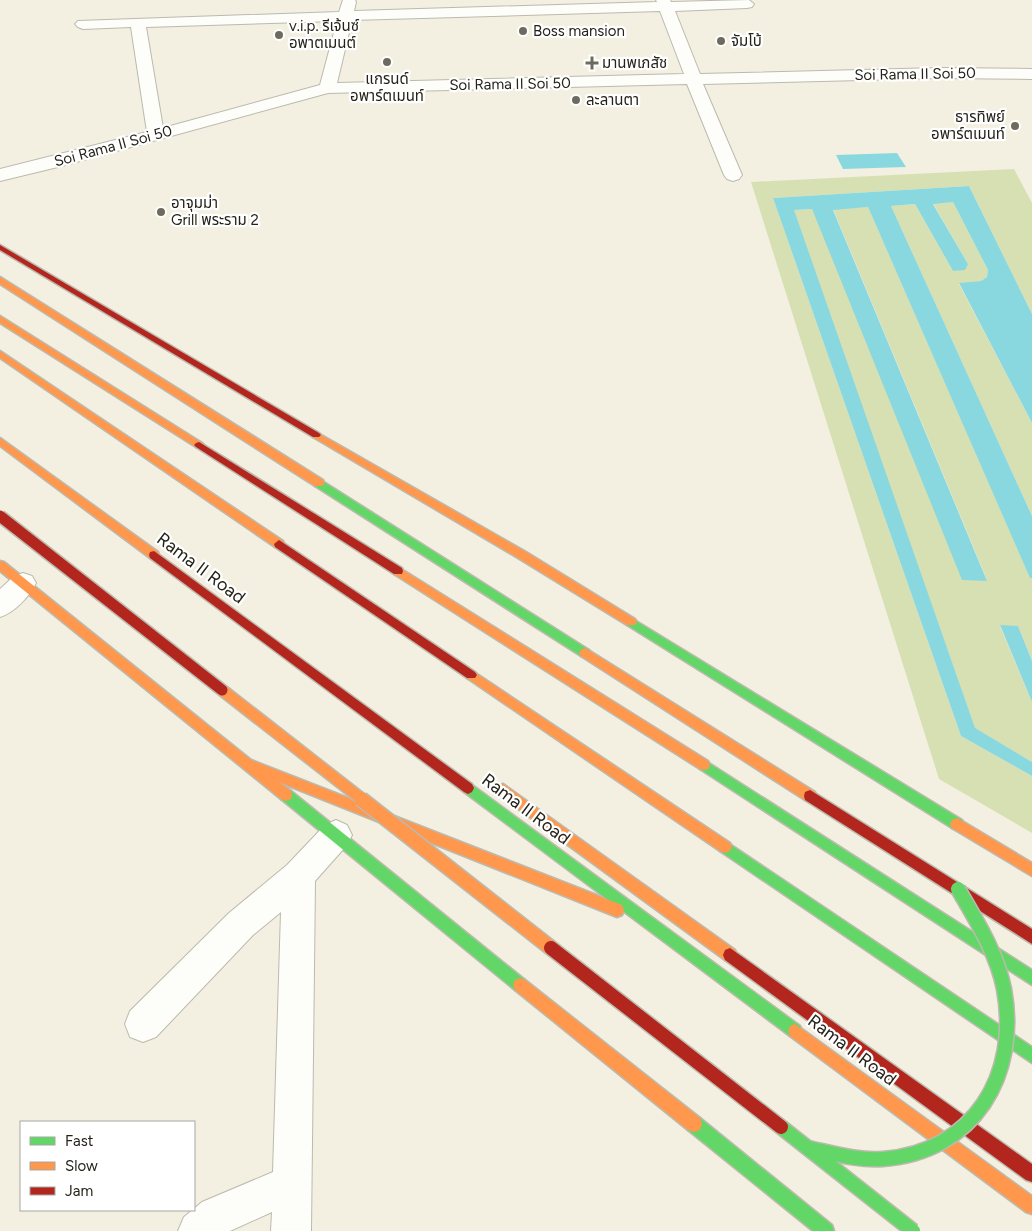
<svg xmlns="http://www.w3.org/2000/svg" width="1032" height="1231" font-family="Figtree,'Noto Sans Thai',sans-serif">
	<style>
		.green { fill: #d7e0b2 }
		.water { fill: #89d8e0 }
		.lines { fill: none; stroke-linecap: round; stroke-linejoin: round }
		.street-casing { stroke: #bcbaae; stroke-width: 2 }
		.fast-casing { stroke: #bcbaae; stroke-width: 3 }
		.slow-casing { stroke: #bcbaae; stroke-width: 3 }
		.jam-casing { stroke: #bcbaae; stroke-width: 3 }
		.street { fill: #fdfdfa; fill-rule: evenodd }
		.fast { fill: #63d668; fill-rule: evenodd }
		.slow { fill: #ff974d; fill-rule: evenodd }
		.jam { fill: #b3261e; fill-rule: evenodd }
		.fast-bridge-casing { stroke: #bcbaae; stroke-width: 17; stroke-linecap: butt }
		.slow-bridge-far1-casing { stroke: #bcbaae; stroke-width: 14; stroke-linecap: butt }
		.slow-bridge-casing { stroke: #bcbaae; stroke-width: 17; stroke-linecap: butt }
		.jam-bridge-far1-casing { stroke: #bcbaae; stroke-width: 14; stroke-linecap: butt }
		.jam-bridge-casing { stroke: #bcbaae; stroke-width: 17; stroke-linecap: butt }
		.fast-bridge { stroke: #63d668; stroke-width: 14 }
		.slow-bridge-far1 { stroke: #ff974d; stroke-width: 11 }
		.slow-bridge { stroke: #ff974d; stroke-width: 14 }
		.jam-bridge-far1 { stroke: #b3261e; stroke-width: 11 }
		.jam-bridge { stroke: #b3261e; stroke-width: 14 }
		.poi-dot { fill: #6d6b5f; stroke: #fff; stroke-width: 2 }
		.labels { text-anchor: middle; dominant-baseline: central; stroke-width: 4.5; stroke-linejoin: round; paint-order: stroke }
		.far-poi-label { font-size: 15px; fill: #252319; stroke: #fff; text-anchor: start }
		.far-street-label { font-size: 15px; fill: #252319; stroke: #fff }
		.street-label { font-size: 18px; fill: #252319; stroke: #fff }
	</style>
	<rect width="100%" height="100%" fill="#f3f0e1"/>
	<g class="green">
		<polygon points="1014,169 1032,203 1032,314 969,186 773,198 961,736 1032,776 1032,833 939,779 751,182"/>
		<polygon points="953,202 988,270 987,277 981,281 959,284 1032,423 1032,516 891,206 915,204 953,271 968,264 933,203"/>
		<polygon points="868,207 1030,577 1032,578 1032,661 1018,626 1000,626 1032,702 1032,762 975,729 793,210 812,209 987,580 833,209"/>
	</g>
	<g class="water">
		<polygon points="897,153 906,167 843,169 836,155"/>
		<polygon points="969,186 1032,314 1032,423 959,283 981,281 987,277 988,270 953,202 933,204 968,264 965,270 953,271 915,204 891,206 1032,516 1032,578 1030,578 868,207 833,210 987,581 962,580 812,209 794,210 975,728 1032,762 1032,776 961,736 773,198"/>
		<polygon points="1000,625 1018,626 1032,661 1032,702"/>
	</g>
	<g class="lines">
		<defs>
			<g id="street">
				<path d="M 343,0 L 355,0 L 356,2 L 354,11 L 657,2 L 656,0 L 670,0 L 671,2 L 749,0 L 754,4 L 752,7 L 747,8 L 675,11 L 700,74 L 940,68 L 1032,69 L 1032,79 L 940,78 L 703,84 L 742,175 L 739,179 L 733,181 L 727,179 L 724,175 L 687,84 L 328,93 L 62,166 L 0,181 L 0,169 L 147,132 L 131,27 L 83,29 L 78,27 L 75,24 L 78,21 L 339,12 ZM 660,11 L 684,74 L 337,83 L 352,20 ZM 337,21 L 320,85 L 163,128 L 146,27 Z"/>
				<path d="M 23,573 L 32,576 L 36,583 C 29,597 15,612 0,617 L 0,589 L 14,576 Z"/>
				<polygon points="336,820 347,825 352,835 347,845 315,881 311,1231 271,1231 272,1212 230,1231 178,1231 184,1217 202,1202 273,1172 281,912 253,935 156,1037 143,1042 130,1037 125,1024 130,1011 229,913 287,865 325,825"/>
			</g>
			<g id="fast">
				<polygon points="319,479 589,650 591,653 589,656 581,656 315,486 314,483 315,480"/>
				<polygon points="631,618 962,820 964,824 962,828 957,830 952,828 627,625 625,622 627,619"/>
				<polygon points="704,760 1032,970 1032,985 700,769 698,765 700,761"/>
				<polygon points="468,782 800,1026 802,1031 800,1036 795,1038 790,1036 464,792 462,788 464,784"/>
				<polygon points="286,789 291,791 525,980 527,985 525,990 520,992 515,990 281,799 280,795 281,791"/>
				<polygon points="725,841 1032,1047 1032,1063 720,851 718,847 720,843"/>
				<polygon points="694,1116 700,1118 832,1225 834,1231 813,1231 688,1130 686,1124 688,1118"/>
			</g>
			<g id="slow">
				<polygon points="0,277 323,480 324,483 323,486 315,486 0,284"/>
				<polygon points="0,316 202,443 204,445 202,447 196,447 0,323"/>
				<polygon points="0,351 283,541 284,544 283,547 275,547 0,358"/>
				<polygon points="316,432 526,552 635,619 637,622 635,625 627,625 518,558 313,437 311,435 313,433"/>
				<polygon points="0,438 158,552 159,555 158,558 150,558 0,446"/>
				<polygon points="0,561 4,562 251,760 622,905 624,910 622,915 617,917 279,782 291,791 292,795 291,799 286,801 281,799 0,571"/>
				<polygon points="398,567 708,761 710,765 708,769 704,770 700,769 394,574 393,571 394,568"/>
				<polygon points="585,648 815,792 816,796 815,800 810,802 805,800 581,656 579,653 581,650"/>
				<polygon points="471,670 730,843 732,847 730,851 725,853 720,851 467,678 465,675 467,672"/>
				<polygon points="503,784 735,950 737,955 735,960 730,962 725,960 498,794 497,790 498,786"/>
				<polygon points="957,818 1032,863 1032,876 952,828 950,824 952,820"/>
				<polygon points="520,978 525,980 700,1118 702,1124 700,1130 694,1132 688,1130 515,990 513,985 515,980"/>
				<polygon points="795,1024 1032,1196 1032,1214 1026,1212 790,1036 788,1031 790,1026"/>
			</g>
			<g id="jam">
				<polygon points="0,245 319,433 321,435 319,437 313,437 0,250"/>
				<polygon points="199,442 402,568 403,571 402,574 394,574 196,447 194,445 196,443"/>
				<polygon points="279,540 475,672 477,675 475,678 467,678 275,547 274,544"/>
				<polygon points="154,551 472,784 474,788 472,792 468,794 464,792 150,558 149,555 150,552"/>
				<polygon points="810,790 1032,929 1032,944 805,800 804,796 805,792"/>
				<polygon points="730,948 1032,1164 1032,1182 1026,1180 725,960 723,955 725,950"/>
			</g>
		</defs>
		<use href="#street" class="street-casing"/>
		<use href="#fast" class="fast-casing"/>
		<use href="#slow" class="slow-casing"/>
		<use href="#jam" class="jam-casing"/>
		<use href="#street" class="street"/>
		<use href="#fast" class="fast"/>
		<use href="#slow" class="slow"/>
		<use href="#jam" class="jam"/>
		<defs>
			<g id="fast-bridge">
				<polyline points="781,1127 913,1231"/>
				<path d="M 808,1148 C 832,1153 858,1161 883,1159 C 974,1152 1020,1075 1004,989 C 997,953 976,920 958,889"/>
			</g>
			<polyline id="slow-bridge-far1" points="222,690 363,800"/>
			<polyline id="slow-bridge" points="361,799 551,948"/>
			<polyline id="jam-bridge-far1" points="0,516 222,690"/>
			<polyline id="jam-bridge" points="551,948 781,1127"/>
		</defs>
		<use href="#fast-bridge" class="fast-bridge-casing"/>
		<use href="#slow-bridge-far1" class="slow-bridge-far1-casing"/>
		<use href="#slow-bridge" class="slow-bridge-casing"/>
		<use href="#jam-bridge-far1" class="jam-bridge-far1-casing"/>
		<use href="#jam-bridge" class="jam-bridge-casing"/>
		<use href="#fast-bridge" class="fast-bridge"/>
		<use href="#slow-bridge-far1" class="slow-bridge-far1"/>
		<use href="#slow-bridge" class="slow-bridge"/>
		<use href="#jam-bridge-far1" class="jam-bridge-far1"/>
		<use href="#jam-bridge" class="jam-bridge"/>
	</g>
	<g class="poi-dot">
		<circle cx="523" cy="31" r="5"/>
		<circle cx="279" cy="35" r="5"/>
		<circle cx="721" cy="41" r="5"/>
		<circle cx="387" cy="62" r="5"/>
		<path d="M589.5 55.5h5v5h5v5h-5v5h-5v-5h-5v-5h5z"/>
		<circle cx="576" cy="100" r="5"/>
		<circle cx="1015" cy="126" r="5"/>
		<circle cx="161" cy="212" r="5"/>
	</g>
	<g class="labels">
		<g class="far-poi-label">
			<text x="289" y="26">v.i.p. รีเจ้นซ์<tspan x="289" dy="17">อพาตเมนต์</tspan></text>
			<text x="533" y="31">Boss mansion</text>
			<text x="731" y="41">จัมโบ้</text>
			<text x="602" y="63">มานพเภสัช</text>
			<text x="387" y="79" text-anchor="middle">แกรนด์<tspan x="387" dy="17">อพาร์ตเมนท์</tspan></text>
			<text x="586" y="100">ละลานตา</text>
			<text x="1005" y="117" text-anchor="end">ธารทิพย์<tspan x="1005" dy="17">อพาร์ตเมนท์</tspan></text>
			<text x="171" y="203">อาจุมม่า<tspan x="171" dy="17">Grill พระราม 2</tspan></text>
		</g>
		<g class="far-street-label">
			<text transform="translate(915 74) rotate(-1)">Soi Rama II Soi 50</text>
			<text transform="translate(510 84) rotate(-1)">Soi Rama II Soi 50</text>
			<text transform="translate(113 146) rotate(-15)">Soi Rama II Soi 50</text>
		</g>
		<g class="street-label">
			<text transform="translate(201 568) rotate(37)">Rama II Road</text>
			<text transform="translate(526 809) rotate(37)">Rama II Road</text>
			<text transform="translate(852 1050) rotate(37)">Rama II Road</text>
		</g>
	</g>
	<rect x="20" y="1121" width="175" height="90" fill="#ffffff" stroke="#a8a7a3"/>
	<rect x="30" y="1137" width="25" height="8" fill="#63d668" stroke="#a8a7a3"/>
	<text x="65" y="1146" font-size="15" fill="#252319">Fast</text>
	<rect x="30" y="1162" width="25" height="8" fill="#ff974d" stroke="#a8a7a3"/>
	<text x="65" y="1171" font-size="15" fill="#252319">Slow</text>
	<rect x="30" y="1187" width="25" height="8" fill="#b3261e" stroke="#a8a7a3"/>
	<text x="65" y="1196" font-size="15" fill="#252319">Jam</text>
</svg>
